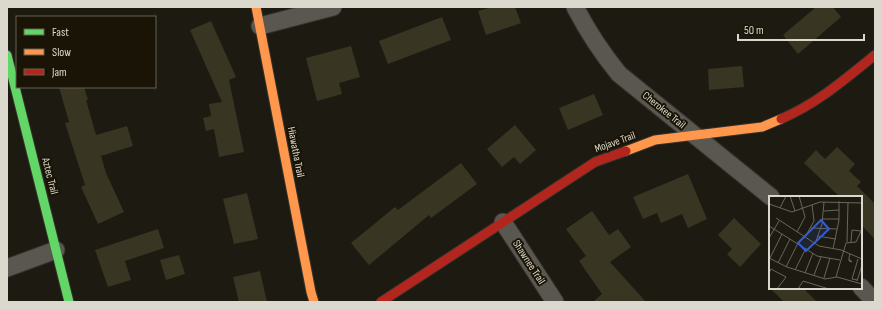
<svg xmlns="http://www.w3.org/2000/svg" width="882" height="309" font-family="'Sofia Sans Condensed',sans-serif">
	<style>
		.building { fill: #393523 }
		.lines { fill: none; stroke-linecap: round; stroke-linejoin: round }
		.street-casing { stroke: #35332d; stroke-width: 19 }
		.fast-casing { stroke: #35332d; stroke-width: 11 }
		.slow-casing { stroke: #35332d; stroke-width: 11 }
		.jam-casing { stroke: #35332d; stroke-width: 11 }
		.street { stroke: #595750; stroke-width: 17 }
		.fast { stroke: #63d668; stroke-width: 9 }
		.slow { stroke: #ff974d; stroke-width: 9 }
		.jam { stroke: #b3261e; stroke-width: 9 }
		.labels { text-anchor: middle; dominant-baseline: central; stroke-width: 4; stroke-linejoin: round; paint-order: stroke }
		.street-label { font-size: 11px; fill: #dbd8cd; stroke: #191405 }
		.inset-road { fill: none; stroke: #69665c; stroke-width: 1 }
		.view { fill: #305cd7; fill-opacity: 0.15; stroke: #305cd7; stroke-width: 2 }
		.inset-edge { fill: none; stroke: #dbd8cd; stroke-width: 2 }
	</style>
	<rect width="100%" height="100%" fill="#1d1a11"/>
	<g class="building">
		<polygon points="492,7 515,7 521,23 486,35 478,11"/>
		<polygon points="816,7 833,7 841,17 798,54 783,35"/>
		<polygon points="442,17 451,40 388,64 379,41"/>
		<polygon points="211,21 236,77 229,80 244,152 219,157 214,129 206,131 203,118 211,116 209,104 222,102 190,30"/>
		<polygon points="351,46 360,77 339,83 342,94 317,101 306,58"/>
		<polygon points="742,66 744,87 709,90 708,69"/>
		<polygon points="59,87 84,87 88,100 86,100 96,135 127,126 133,146 101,156 106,173 124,212 98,224 81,187 85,185 65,123 69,122"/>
		<polygon points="594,94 603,115 568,130 559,108"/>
		<polygon points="515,125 536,150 520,164 514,157 502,167 487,149"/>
		<polygon points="837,147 855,164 849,171 861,182 857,186 875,204 875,239 861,225 861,197 840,197 804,163 816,150 825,159"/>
		<polygon points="461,163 477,184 431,218 429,215 369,265 351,243 395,207 398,210"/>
		<polygon points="688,174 707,219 688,228 682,214 661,223 657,213 643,219 633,197"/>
		<polygon points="247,193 258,239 234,244 223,199"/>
		<polygon points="592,211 609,235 618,229 631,247 610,262 646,302 593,302 602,294 579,261 586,256 566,229"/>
		<polygon points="734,218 761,244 740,267 727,254 732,249 718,235"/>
		<polygon points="158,229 164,248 125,261 131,280 108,287 95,250"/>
		<polygon points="179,255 185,274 166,280 160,260"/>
		<polygon points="260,271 267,302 239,302 233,277"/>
		<polygon points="770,288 803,288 817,302 784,302"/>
	</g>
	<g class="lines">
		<defs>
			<g id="street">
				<path d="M 575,7 C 588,32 601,52 619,74 L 771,197"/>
				<polyline points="260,26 333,7"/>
				<polyline points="503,222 555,302"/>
				<polyline points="7,268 56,250"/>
				<polyline points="861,287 875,302"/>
			</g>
			<polyline id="fast" points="7,55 69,302"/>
			<g id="slow">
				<polyline points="256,7 311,292 314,302"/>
				<polyline points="626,151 655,140 762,127 781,119"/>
			</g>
			<g id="jam">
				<path d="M 781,119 C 818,103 844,80 875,55"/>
				<polyline points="381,302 595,162 626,151"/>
			</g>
		</defs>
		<use href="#street" class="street-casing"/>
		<use href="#fast" class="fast-casing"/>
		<use href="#slow" class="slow-casing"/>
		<use href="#jam" class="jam-casing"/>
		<use href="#street" class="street"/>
		<use href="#fast" class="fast"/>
		<use href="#slow" class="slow"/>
		<use href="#jam" class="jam"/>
	</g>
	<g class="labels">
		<g class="street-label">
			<text transform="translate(664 110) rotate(39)">Cherokee Trail</text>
			<text transform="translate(615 142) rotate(-20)">Mojave Trail</text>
			<text transform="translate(296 152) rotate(79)">Hiawatha Trail</text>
			<text transform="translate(50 176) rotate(76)">Aztec Trail</text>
			<text transform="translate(529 262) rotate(57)">Shawnee Trail</text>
		</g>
	</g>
	<g transform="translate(769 196)">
		<rect width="93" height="93" fill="#1d1a11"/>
		<path class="inset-road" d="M 21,0 L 26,15M 0,8 L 23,16 L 51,6 L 93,7M 11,12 L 17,0M 55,15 L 70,14M 7,22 L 50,50 L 72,54 L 93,63M 54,23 L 70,23M 0,30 L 48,60 L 71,64M 42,32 L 68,33M 28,36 L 36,21 L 30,0M 48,40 L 67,43M 36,41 L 45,25 L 43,9M 0,42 L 10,25M 78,46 L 79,6M 46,48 L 53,28 L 55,6M 64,53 L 70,24 L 70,5M 0,62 L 18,71 L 56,83 L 68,81 L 93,88M 1,62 L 13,38M 80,63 L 83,66 L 80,65 L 80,62 L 81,58M 9,67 L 21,43M 17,71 L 29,47M 26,74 L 37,52M 0,77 L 2,73 L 17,81 L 8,93M 36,77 L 44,57M 45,79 L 52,61M 67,81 L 77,47 L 87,46 L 92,35 L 83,34 L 82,46M 55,82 L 61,62M 88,84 L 83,83 L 89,63M 88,85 L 93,69M 29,93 L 34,85 L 60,93"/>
		<path class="view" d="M 52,24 L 60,33 L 37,55 L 29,47 Z"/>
		<rect width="93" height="93" class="inset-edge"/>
	</g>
	<rect width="882" height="309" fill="none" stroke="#dbd8cd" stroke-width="16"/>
	<rect x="16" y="16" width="140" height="72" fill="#191405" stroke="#676255"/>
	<rect x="24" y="29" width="20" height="6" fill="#63d668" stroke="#676255"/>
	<text x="52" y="36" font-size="12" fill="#dbd8cd">Fast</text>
	<rect x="24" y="49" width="20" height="6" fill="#ff974d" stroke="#676255"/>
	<text x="52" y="56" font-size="12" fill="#dbd8cd">Slow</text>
	<rect x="24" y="69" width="20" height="6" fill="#b3261e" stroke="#676255"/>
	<text x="52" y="76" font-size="12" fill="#dbd8cd">Jam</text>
	<path d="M738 34v6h126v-6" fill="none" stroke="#dbd8cd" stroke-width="2"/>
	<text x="744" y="34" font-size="12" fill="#dbd8cd" stroke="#191405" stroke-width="3" paint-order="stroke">50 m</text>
</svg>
